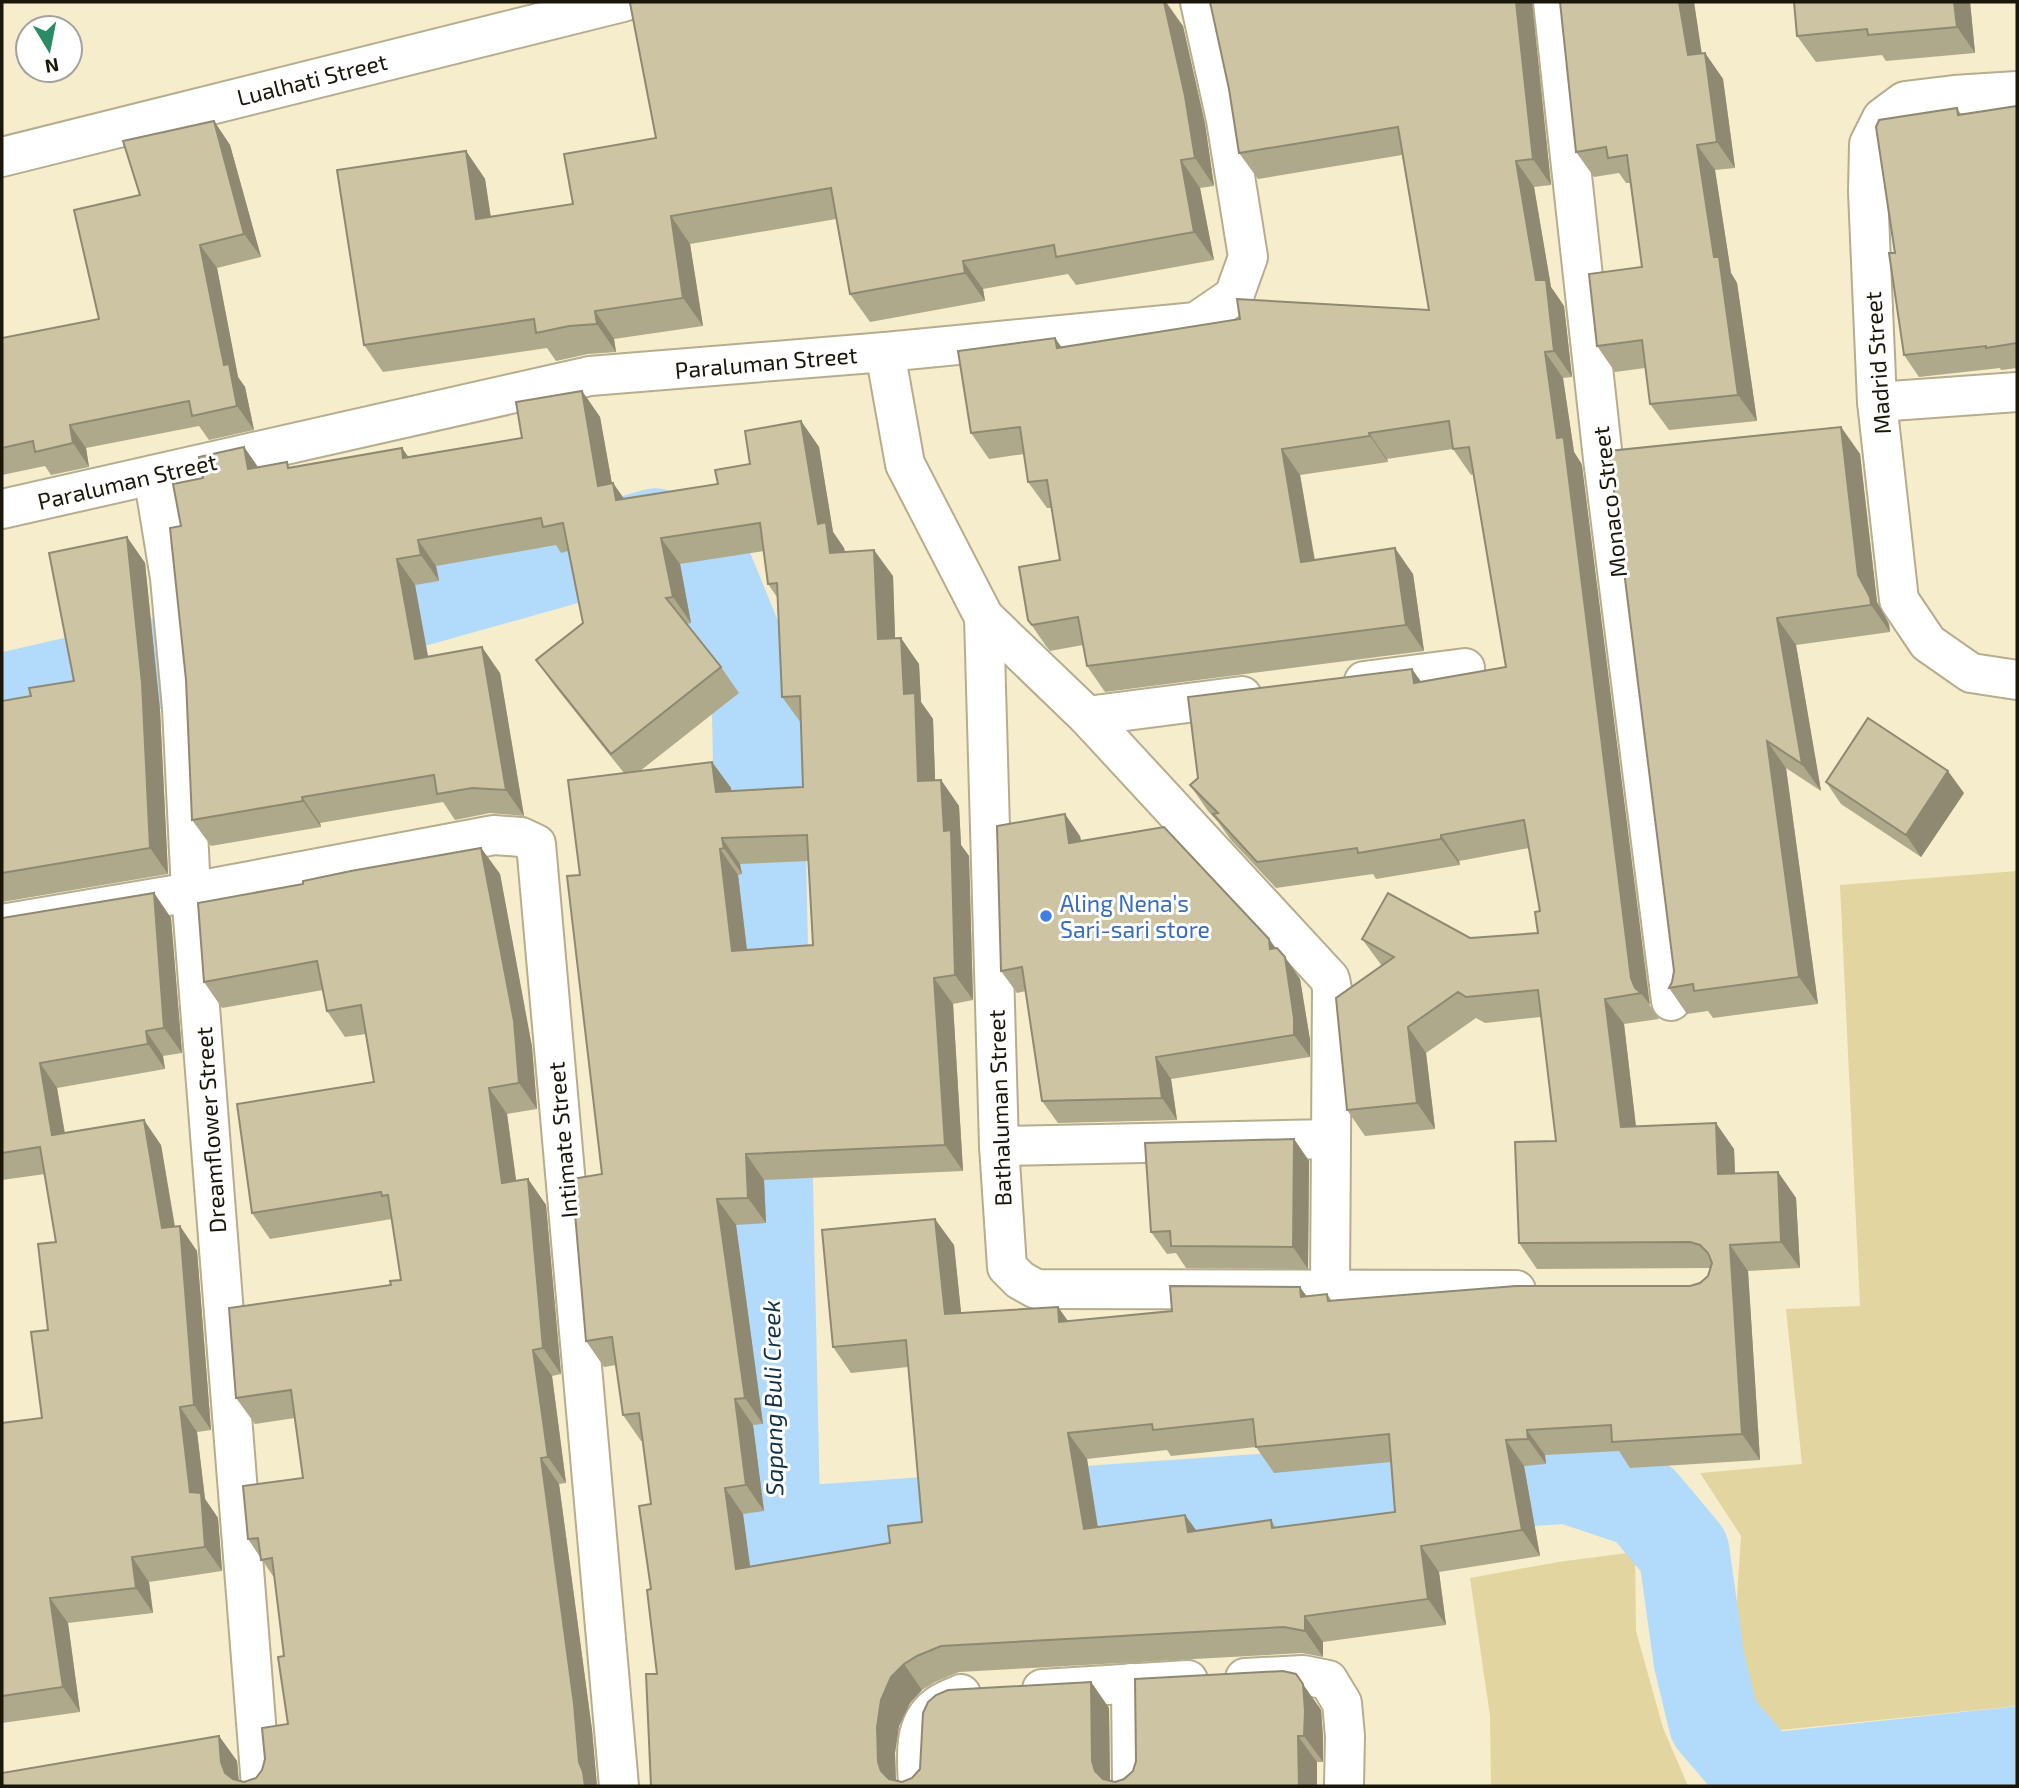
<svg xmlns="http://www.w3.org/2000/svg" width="2019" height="1788" font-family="'Exo 2',sans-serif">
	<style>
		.green { fill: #e3d5a0 }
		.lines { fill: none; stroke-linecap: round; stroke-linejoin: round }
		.river { stroke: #b2dafa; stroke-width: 91 }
		.street-casing { stroke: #b5ad8d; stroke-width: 42 }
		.street { stroke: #fff; stroke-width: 38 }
		.wall { fill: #afa98c; fill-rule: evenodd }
		.shaded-wall { fill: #8f8972 }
		.building { fill: #ccc4a3; stroke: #8f8972; stroke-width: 2; fill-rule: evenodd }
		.shop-dot { fill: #3f7fe0; stroke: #fff; stroke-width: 2.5 }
		.labels { text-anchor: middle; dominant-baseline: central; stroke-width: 6; stroke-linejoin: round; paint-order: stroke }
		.street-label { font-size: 23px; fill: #1a160a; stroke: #fff }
		.shop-label { font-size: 23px; fill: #366cbe; stroke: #fff; text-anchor: start }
		.water-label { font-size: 24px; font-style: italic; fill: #123146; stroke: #fff }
	</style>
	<rect width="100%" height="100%" fill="#f6edcc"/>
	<g class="green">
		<polygon points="2017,871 2017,1706 1771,1731 1733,1660 1741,1536 1700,1473 1802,1464 1786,1309 1860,1306 1840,885"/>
		<polygon points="1635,1552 1636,1631 1663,1728 1688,1786 1491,1786 1490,1716 1470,1578 1558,1562"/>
	</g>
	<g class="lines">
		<g class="river">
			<polyline points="297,630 385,610 655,534 706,565 757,690 775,1533 1568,1478 1643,1503 1684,1552 1699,1660 1714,1722 1763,1779 2017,1752"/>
			<polyline points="2,699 153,664"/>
		</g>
		<defs>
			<g id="street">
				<polyline points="1553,2 1603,459 1671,1001"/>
				<polyline points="2017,91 1954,95 1905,101 1882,118 1869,144 1868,192 1877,402 1899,600 1928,643 1971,673 2017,680"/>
				<polyline points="2,157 623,2"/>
				<polyline points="885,352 905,464 984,617 1087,716 1330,979 1332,989 1330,1291"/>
				<polyline points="1877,402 2017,392"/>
				<polyline points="153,475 170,578 182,708 191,892 261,1786"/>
				<polyline points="2,509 590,376 885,352 1196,322 1234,296 1248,257 1226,120 1200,2"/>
				<polyline points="984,617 999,1146 1007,1267 1020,1280 1036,1289 1516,1290"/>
				<polyline points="1364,681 1465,668"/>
				<polyline points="1087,716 1242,696"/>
				<polyline points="2,924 191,892 494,835 521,837 536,844 619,1786"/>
				<polyline points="999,1146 1331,1139"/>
				<polyline points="1245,1678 1303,1675 1328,1680 1342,1703 1345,1736 1344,1786"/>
				<polyline points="1131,1683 1132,1786"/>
				<polyline points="1042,1689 1188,1680"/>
				<path d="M 918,1786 C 917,1759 912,1726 936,1707 C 942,1701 953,1698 961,1694"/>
			</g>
		</defs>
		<use href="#street" class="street-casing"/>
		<use href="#street" class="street"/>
	</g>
	<g class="wall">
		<path d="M 1210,2 L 1532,2 L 1551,185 L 1534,187 L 1551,287 L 1564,306 L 1572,377 L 1563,378 L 1574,452 L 1581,463 L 1582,466 L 1649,1004 L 1659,1019 L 1624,1024 L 1636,1127 L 1734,1149 L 1735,1174 L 1778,1172 L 1796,1198 L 1800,1268 L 1748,1271 L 1760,1460 L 1630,1468 L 1619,1451 L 1545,1455 L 1546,1464 L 1524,1466 L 1540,1556 L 1439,1572 L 1446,1625 L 1323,1642 L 1323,1657 L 1302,1653 L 959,1672 L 935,1682 L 922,1690 L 910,1703 L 899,1726 L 895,1753 L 896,1781 L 902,1782 L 912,1778 L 1091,1682 L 1109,1708 L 1110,1781 L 1115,1782 L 1124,1779 L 1314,1700 L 1321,1710 L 1323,1737 L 1323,1762 L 1317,1762 L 1317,1786 L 651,1786 L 657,1674 L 651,1589 L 651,1504 L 643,1441 L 641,1441 L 623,1415 L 616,1365 L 604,1367 L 586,1341 L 602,1174 L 580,875 L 624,773 L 554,685 L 536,660 L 583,623 L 568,551 L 561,553 L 556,545 L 436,566 L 439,581 L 415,585 L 428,656 L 500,673 L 524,816 L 490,813 L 455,820 L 443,802 L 320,823 L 321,827 L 211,846 L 192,820 L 181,526 L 203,478 L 244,447 L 258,467 L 291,467 L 402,448 L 409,458 L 522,438 L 582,391 L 600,417 L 612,484 L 613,483 L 624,499 L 718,484 L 750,464 L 801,421 L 819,447 L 833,532 L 844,548 L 845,552 L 893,576 L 895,639 L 919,664 L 921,702 L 933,719 L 935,780 L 941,780 L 959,806 L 961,845 L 969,856 L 973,1000 L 953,1004 L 963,1171 L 764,1180 L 766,1223 L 736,1225 L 763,1424 L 753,1425 L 764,1511 L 743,1514 L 750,1567 L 890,1543 L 922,1522 L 908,1367 L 851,1373 L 833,1347 L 954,1245 L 961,1313 L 1058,1307 L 1068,1321 L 1172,1311 L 1327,1294 L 1332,1301 L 1690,1286 L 1700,1283 L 1708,1276 L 1710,1269 L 1709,1268 L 1537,1269 L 1519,1243 L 1556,1141 L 1541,1017 L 1485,1023 L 1476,1018 L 1426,1053 L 1435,1129 L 1365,1136 L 1347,1110 L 1382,966 L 1362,939 L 1470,938 L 1538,933 L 1540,911 L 1529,848 L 1459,861 L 1460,865 L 1376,879 L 1373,874 L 1276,888 L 1231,840 L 1218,822 L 1208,811 L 1190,785 L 1421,682 L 1506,667 L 1474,474 L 1471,475 L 1453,449 L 1387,459 L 1388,462 L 1300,475 L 1315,560 L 1413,574 L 1424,651 L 1105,692 L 1087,666 L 1083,645 L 1050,651 L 1046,646 L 1028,620 L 1060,560 L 1052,508 L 1047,508 L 1028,482 L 1024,454 L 989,459 L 971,433 L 1061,347 L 1429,310 L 1402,155 L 1258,179 L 1239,153 L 1229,89 ZM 764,551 L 768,584 L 777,597 L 782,697 L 801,723 L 803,787 L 731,791 L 731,788 L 712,762 L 640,771 L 739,693 L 721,667 L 687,624 L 691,623 L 680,564 ZM 809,861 L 813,945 L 747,950 L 738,875 L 742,874 L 740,864 ZM 1256,1447 L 1274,1473 L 1391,1462 L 1395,1512 L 1276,1528 L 1271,1520 L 1196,1531 L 1185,1515 L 1098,1527 L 1087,1459 L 1167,1450 L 1171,1456 Z"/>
		<polygon points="1560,2 1694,2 1701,53 1705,53 1723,79 1735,168 1715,170 1731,273 1737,283 1757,421 1669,430 1650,404 1645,368 1615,372 1597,346 1642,267 1630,183 1626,183 1619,173 1594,177 1576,152"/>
		<polygon points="1794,2 1970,2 1975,53 1886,61 1882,55 1816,62 1797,36"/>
		<polygon points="1183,26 1205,124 1214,186 1200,188 1214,260 1076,285 1068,274 983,289 985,301 870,322 850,294 836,219 690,244 703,326 614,339 616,352 588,354 556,361 547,348 383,372 364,345 466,151 485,179 491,217 573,204 656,138"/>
		<polygon points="2017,106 2017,368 2001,370 2000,368 1919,377 1904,355 1895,253 1957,108 1961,114"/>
		<polygon points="214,121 230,145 261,257 217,268 238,377 245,387 254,430 209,440 199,426 86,448 89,467 51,475 45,466 2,475 2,338 99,319 140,195"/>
		<polygon points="1841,427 1860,454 1877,602 1889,624 1890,632 1796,645 1821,791 1786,768 1818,1004 1713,1018 1708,1011 1687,1014 1669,988 1672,982 1674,971 1609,451"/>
		<polygon points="127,537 145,563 160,710 168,874 2,902 2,701 31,696 74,681"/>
		<polygon points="1826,782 1964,793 1921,857 1841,804"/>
		<polygon points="1080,836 1081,841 1269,939 1300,979 1310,1040 1310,1057 1171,1079 1177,1120 1058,1123 1042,1101 1026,991 1017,993 1001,971"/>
		<polygon points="481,848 500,874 532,1047 537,1109 507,1114 516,1181 528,1179 546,1205 561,1374 552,1376 566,1483 559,1484 592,1730 597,1786 2,1786 219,1736 237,1761 239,1781 244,1782 256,1778 262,1770 288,1724 284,1656 275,1579 248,1539 303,1478 295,1418 255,1424 236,1398 391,1285 401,1280 392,1219 270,1239 252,1213 374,1082 366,1034 345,1037 327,1011 323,990 222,1008 204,982 303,884"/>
		<polygon points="154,893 171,918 182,1053 163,1056 165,1069 57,1088 65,1133 161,1145 175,1226 197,1251 211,1430 197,1432 205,1499 218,1518 222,1571 149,1582 153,1613 68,1623 80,1712 2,1723 2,1423 42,1418 48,1330 56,1242 45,1174 2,1180 2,918"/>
		<polygon points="1294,1139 1309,1161 1308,1269 1186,1268 1176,1253 1167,1254 1151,1232"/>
	</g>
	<g class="shaded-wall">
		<polygon points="1164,2 1166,2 1183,26 1205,124 1214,186 1195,158"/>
		<polygon points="1516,2 1532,2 1551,185 1533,159"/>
		<polygon points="1679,2 1694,2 1706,81 1688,55"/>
		<polygon points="1954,2 1970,2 1975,53 1957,27"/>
		<polygon points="1705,53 1723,79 1735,168 1717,142"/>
		<polygon points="214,121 230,145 261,257 244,234"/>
		<polygon points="1697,145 1715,170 1731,273 1737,283 1757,421 1738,395 1714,257"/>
		<polygon points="466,151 485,179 495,247 476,219"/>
		<polygon points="1181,160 1200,188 1214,260 1194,232"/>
		<polygon points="1516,161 1534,187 1551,287 1564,306 1572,377 1554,351 1536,280"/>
		<polygon points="671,216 690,244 703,326 683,298"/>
		<polygon points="200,245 217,268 238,377 245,387 254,430 237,406 224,365"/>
		<polygon points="963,261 983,289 985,301 965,273"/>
		<polygon points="595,311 614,339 616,352 597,324"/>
		<polygon points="1055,338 1073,363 1057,348"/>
		<polygon points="1545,352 1563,378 1574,452 1581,463 1582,466 1650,1005 1641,993 1635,988 1631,978"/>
		<polygon points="582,391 600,417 617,512 598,486"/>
		<polygon points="801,421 819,447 833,532 844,548 849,579 830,553 818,524"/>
		<polygon points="70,425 86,448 89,467 73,443"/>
		<polygon points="1841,427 1860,454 1877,602 1889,624 1890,632 1871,605 1858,575"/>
		<polygon points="1369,433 1387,459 1388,462 1370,436"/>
		<polygon points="244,447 262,473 248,469"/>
		<polygon points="402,448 420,474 403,458"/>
		<polygon points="1282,449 1300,475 1319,587 1301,562"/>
		<polygon points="613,483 631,509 616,500"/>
		<polygon points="127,537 145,563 160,710 168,874 150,848"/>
		<polygon points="661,538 680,564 691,623 673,597"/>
		<polygon points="418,540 436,566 439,581 421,555"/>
		<polygon points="1395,548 1413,574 1424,651 1406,625"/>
		<polygon points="874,550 893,576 896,665 878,639"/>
		<polygon points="397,559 415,585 433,685 415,659"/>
		<polygon points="1777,618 1796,645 1821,791 1802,764"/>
		<polygon points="901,638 919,664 921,702 933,719 936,807 918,781 904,694"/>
		<polygon points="482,647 500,673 524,816 506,790"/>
		<polygon points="1412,669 1430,694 1414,683"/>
		<polygon points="1767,741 1786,768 1818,1004 1799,977"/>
		<polygon points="712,762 731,788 734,818 716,792"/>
		<polygon points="1948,771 1964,793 1921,857 1906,835"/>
		<polygon points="941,780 959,806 961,845 969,856 973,1000 955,975 944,831"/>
		<polygon points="302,797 320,823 321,827 303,801"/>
		<polygon points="1065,814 1080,836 1085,865 1069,843"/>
		<polygon points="1441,835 1459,861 1460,865 1441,839"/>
		<polygon points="722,838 740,864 742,874 724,848"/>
		<polygon points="481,848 500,874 532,1047 537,1109 519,1083"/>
		<polygon points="720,849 738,875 750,976 732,951"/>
		<polygon points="154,893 171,918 182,1053 164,1028"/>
		<polygon points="1269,939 1284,961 1270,949"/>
		<polygon points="1285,957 1300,979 1310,1040 1310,1057 1294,1035"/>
		<polygon points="934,978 953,1004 963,1171 945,1145"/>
		<polygon points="1605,999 1624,1024 1639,1153 1621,1127"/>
		<polygon points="1408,1027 1426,1053 1435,1129 1417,1103"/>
		<polygon points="146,1031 163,1056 165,1069 148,1044"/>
		<polygon points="1156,1057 1171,1079 1177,1120 1162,1098"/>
		<polygon points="40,1063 57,1088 69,1160 52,1135"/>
		<polygon points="489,1088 507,1114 520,1209 502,1183"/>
		<polygon points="144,1120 161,1145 179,1253 162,1228"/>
		<polygon points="1716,1123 1734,1149 1736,1200 1718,1174"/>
		<polygon points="1294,1139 1309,1161 1308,1269 1293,1247"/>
		<polygon points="746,1154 764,1180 766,1223 748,1198"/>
		<polygon points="1778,1172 1796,1198 1800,1268 1781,1242"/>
		<polygon points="528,1179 546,1205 561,1374 543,1348"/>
		<polygon points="717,1199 736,1225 763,1424 745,1398"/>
		<polygon points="935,1219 954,1245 964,1340 945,1314"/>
		<polygon points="180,1226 197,1251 211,1430 194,1405"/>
		<polygon points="1730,1245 1748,1271 1760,1460 1742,1434"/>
		<polygon points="1300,1287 1319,1313 1301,1297"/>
		<polygon points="1058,1307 1076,1333 1059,1322"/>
		<polygon points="533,1350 552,1376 566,1483 548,1457"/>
		<polygon points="735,1399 753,1425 764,1511 746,1485"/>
		<polygon points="180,1407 197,1432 205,1499 218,1518 222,1571 205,1547 190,1492"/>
		<polygon points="1527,1430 1545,1455 1546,1464 1528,1439"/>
		<polygon points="1068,1433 1087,1459 1102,1555 1084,1529"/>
		<polygon points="1506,1440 1524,1466 1540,1556 1522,1530"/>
		<polygon points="541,1458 559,1484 592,1730 597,1786 585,1786 579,1762"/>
		<polygon points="725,1488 743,1514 754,1595 736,1569"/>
		<polygon points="1185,1515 1204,1541 1188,1532"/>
		<polygon points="1421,1546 1439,1572 1446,1625 1428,1599"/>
		<polygon points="132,1557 149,1582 153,1613 136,1588"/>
		<polygon points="50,1598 68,1623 80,1712 63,1687"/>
		<polygon points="1305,1616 1323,1642 1323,1657 1305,1631"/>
		<polygon points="904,1664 922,1690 910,1703 899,1726 895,1753 896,1786 881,1771 878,1762 877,1727 881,1700 891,1677"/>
		<polygon points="1296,1674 1321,1710 1323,1737 1323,1762 1304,1736"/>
		<polygon points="1091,1682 1109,1708 1110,1786 1095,1771 1092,1761"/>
		<polygon points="219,1736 237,1761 239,1786 225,1773 221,1762"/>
		<polygon points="1298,1736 1317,1762 1317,1786 1299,1786"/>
	</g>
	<g class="building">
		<polygon points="634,2 1164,2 1185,96 1195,158 1181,160 1194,232 1056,257 1054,245 963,261 965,273 850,294 831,188 671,216 683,298 595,311 597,324 569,326 536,333 534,319 364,345 337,170 466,151 476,219 573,204 564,154 656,138 630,3"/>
		<path d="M 1210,2 L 1516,2 L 1533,159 L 1516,161 L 1536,280 L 1546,280 L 1554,351 L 1545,352 L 1557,438 L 1563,437 L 1564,440 L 1631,978 L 1635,988 L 1641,993 L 1605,999 L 1621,1127 L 1716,1123 L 1718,1174 L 1778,1172 L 1781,1242 L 1730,1245 L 1742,1434 L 1612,1442 L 1611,1425 L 1527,1430 L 1528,1439 L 1506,1440 L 1522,1530 L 1421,1546 L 1428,1599 L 1305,1616 L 1305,1631 L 1284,1627 L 941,1646 L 917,1656 L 904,1664 L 891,1677 L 881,1700 L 877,1727 L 878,1762 L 881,1771 L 889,1779 L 902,1782 L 912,1778 L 920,1769 L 923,1713 L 928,1702 L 936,1695 L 948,1690 L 1091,1682 L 1092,1761 L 1095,1771 L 1103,1779 L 1115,1782 L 1124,1779 L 1133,1771 L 1136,1761 L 1135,1679 L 1283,1671 L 1296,1674 L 1303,1684 L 1305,1711 L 1304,1736 L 1298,1736 L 1299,1786 L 651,1786 L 646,1674 L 657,1674 L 647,1590 L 651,1589 L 639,1506 L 651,1504 L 639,1413 L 623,1415 L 612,1337 L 586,1341 L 572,1179 L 602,1174 L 567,876 L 580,875 L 568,780 L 712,762 L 716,792 L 803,787 L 800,696 L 782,697 L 777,583 L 768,584 L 760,523 L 661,538 L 673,597 L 666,598 L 721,667 L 611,754 L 536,660 L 583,623 L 563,523 L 543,527 L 541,518 L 418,540 L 421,555 L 397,559 L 415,659 L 482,647 L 506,790 L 472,788 L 437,794 L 434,775 L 302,797 L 303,801 L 192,820 L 186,680 L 170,528 L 181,526 L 173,484 L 203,478 L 199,457 L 244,447 L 248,469 L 287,462 L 288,468 L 402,448 L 403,458 L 522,438 L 516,402 L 582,391 L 598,486 L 613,483 L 616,500 L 718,484 L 715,470 L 750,464 L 745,431 L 801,421 L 818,524 L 826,522 L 830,553 L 874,550 L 878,639 L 901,638 L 904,694 L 915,693 L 918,781 L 941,780 L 944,831 L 951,830 L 955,975 L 934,978 L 945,1145 L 746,1154 L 748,1198 L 717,1199 L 745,1398 L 735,1399 L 746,1485 L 725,1488 L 736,1569 L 890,1543 L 888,1526 L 922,1522 L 906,1340 L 833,1347 L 822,1230 L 935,1219 L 945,1314 L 1058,1307 L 1059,1322 L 1172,1311 L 1170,1286 L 1300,1287 L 1301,1297 L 1327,1294 L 1328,1301 L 1516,1286 L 1690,1286 L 1700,1283 L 1708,1276 L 1712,1263 L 1708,1253 L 1700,1245 L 1690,1242 L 1519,1243 L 1515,1142 L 1556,1141 L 1538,990 L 1466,997 L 1458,992 L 1408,1027 L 1417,1103 L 1347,1110 L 1336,998 L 1394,957 L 1362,939 L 1388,893 L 1470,938 L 1538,933 L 1535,912 L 1540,911 L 1524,820 L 1441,835 L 1441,839 L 1358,853 L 1357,848 L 1257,862 L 1213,814 L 1218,813 L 1190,785 L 1198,778 L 1188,697 L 1412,669 L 1414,683 L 1506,667 L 1469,447 L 1453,449 L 1449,421 L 1369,433 L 1370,436 L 1282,449 L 1301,562 L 1395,548 L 1406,625 L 1087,666 L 1078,617 L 1032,625 L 1028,620 L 1019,567 L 1060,560 L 1047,480 L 1028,482 L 1020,427 L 971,433 L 958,351 L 1055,338 L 1057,348 L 1240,319 L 1237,299 L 1429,310 L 1398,127 L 1239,153 L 1229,89 ZM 807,835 L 813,945 L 732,951 L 720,849 L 724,848 L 722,838 ZM 1253,1419 L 1256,1447 L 1389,1434 L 1395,1512 L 1272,1528 L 1271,1520 L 1188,1532 L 1185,1515 L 1084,1529 L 1068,1433 L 1152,1424 L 1153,1430 Z"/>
		<polygon points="1560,2 1679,2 1688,55 1705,53 1717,142 1697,145 1714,257 1719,257 1738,395 1650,404 1642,340 1597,346 1589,274 1642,267 1627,155 1608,158 1606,147 1576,152"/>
		<polygon points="1794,2 1954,2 1957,27 1868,35 1867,29 1797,36"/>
		<polygon points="2017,106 2017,343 1986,348 1986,346 1904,355 1889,253 1895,253 1876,127 1879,120 1957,108 1958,115"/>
		<polygon points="214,121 244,234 200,245 224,365 229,364 237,406 192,416 189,401 70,425 73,443 35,452 33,441 2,448 2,338 99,319 74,210 140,195 123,141"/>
		<polygon points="1841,427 1858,575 1870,597 1871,605 1777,618 1802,764 1767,741 1799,977 1694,991 1693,984 1669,988 1672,982 1674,971 1609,451"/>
		<polygon points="127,537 142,683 150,848 2,873 2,701 31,696 29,688 74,681 49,553"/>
		<polygon points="1868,718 1948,771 1906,835 1826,782"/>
		<polygon points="1065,814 1069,843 1164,827 1269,939 1270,949 1277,948 1285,957 1294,1018 1294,1035 1156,1057 1162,1098 1042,1101 1022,967 1001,971 997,826"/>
		<polygon points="481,848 514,1021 519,1083 489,1088 502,1183 528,1179 543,1348 533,1350 548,1457 541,1458 574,1704 579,1762 583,1772 585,1786 2,1786 2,1773 219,1736 221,1762 225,1773 233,1779 244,1782 256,1778 262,1770 265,1759 262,1728 288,1724 278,1657 284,1656 272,1558 261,1560 258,1538 248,1539 243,1486 303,1478 291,1390 236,1398 229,1308 391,1285 390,1281 401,1280 388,1195 382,1196 381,1192 252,1213 237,1104 374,1082 361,1005 327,1011 317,961 204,982 198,903 303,884 303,881 351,871"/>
		<polygon points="154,893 164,1028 146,1031 148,1044 40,1063 52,1135 144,1120 162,1228 180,1226 194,1405 180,1407 190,1492 201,1493 205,1547 132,1557 136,1588 50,1598 63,1687 2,1696 2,1423 42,1418 31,1332 48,1330 38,1244 56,1242 40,1147 2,1153 2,918"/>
		<polygon points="1294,1139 1293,1247 1171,1246 1170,1231 1151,1232 1145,1143"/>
	</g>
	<circle class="shop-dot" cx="1046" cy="916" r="7"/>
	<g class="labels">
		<g class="street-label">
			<text transform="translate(312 79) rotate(-14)">Lualhati Street</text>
			<text transform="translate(766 362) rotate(-5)">Paraluman Street</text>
			<text transform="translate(1877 363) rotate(-94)">Madrid Street</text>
			<text transform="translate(127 481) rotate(-13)">Paraluman Street</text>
			<text transform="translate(1609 502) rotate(-97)">Monaco Street</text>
			<text transform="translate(999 1108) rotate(-92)">Bathaluman Street</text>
			<text transform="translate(210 1130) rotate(-94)">Dreamflower Street</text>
			<text transform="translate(562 1140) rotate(-95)">Intimate Street</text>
		</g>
		<g class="shop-label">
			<text x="1060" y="903">Aling Nena's<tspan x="1060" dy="26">Sari-sari store</tspan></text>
		</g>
		<g class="water-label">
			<text transform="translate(772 1398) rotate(-91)">Sapang Buli Creek</text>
		</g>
	</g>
	<rect width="2019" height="1788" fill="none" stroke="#1a160a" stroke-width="7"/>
	<g transform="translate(49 49) rotate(170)"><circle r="33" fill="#ffffff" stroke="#a3a29d" stroke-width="2"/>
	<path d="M0-5L12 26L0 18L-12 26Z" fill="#2a8b64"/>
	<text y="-10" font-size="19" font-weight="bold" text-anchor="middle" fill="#1a160a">N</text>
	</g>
</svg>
